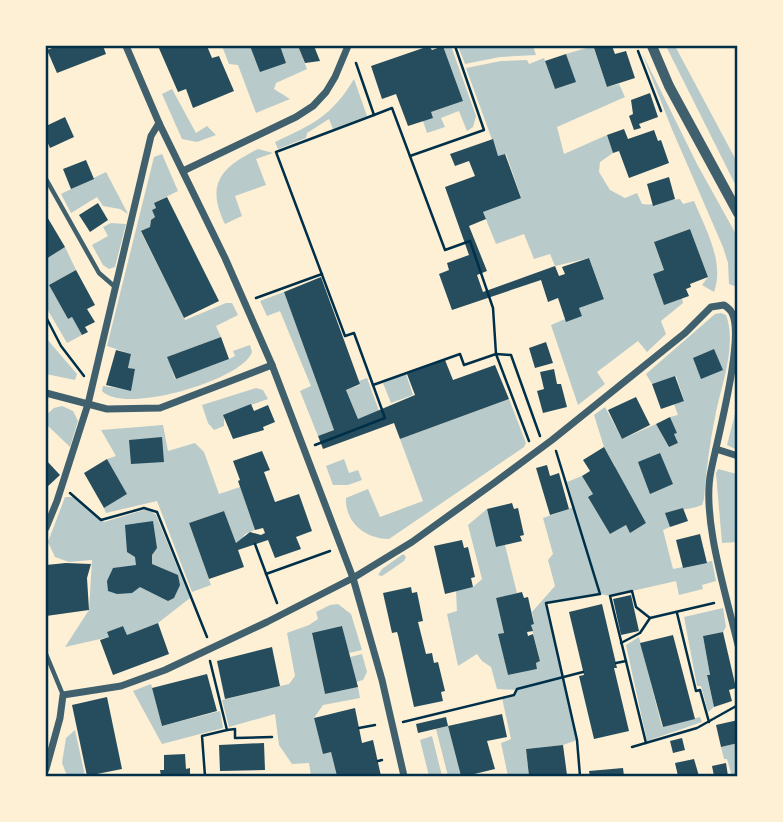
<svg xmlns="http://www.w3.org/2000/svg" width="783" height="822" font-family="Georgia,serif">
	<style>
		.green { fill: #b9caca }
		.building { fill: #264d5e }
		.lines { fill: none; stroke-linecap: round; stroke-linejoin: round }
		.path { stroke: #003049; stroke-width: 2.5 }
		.service { stroke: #3f606c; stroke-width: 4.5 }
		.minor { stroke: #3f606c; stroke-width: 7 }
		.tertiary { stroke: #3f606c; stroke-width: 10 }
		.neatline { fill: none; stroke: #003049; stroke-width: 2.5 }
	</style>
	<rect width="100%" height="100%" fill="#fdf0d5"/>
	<g class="green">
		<polygon points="222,46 298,46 307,69 276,83 274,89 290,99 256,113 238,65 229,64"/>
		<polygon points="443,46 451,46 476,116 473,127 467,131 459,111 441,118 445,127 427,133 423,121 431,112 463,101"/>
		<polygon points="458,46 533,46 536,55 500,57 465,64"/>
		<path d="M 593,46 L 607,87 L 619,84 L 625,97 L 557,127 L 564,154 L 607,135 L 613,153 L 600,162 L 599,172 L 610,190 L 625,198 L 637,193 L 642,204 C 656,206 666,200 680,199 L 683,204 L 694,201 C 705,228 725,262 714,292 L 702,285 L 708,277 L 690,229 L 654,242 L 664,270 L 653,274 L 664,304 L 682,298 L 683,303 L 661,321 L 666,334 L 647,352 L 638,341 L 597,372 L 605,384 L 578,405 L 551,325 L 565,319 L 582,316 L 579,308 L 604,298 L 589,258 L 555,266 L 550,254 L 534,259 L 524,234 L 496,244 L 483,212 L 521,197 L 506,154 L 498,156 L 466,68 L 501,61 L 527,60 L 529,64 L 544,58 L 555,89 L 575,82 L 566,54 Z"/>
		<polygon points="666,46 675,46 737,162 737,188"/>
		<polygon points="642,53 697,164 737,236 737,287 729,284 728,263 723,247 671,127"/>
		<path d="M 354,79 L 367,116 L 333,129 L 329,119 L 307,133 L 306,138 L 278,149 L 275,142 C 313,124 331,117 354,79 Z"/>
		<polygon points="172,89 196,133 207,126 216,135 197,142 182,139 162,94"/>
		<path d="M 258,149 L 273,153 L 256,159 L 266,185 L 235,196 L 242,216 L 225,224 C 205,183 222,167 258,149 Z"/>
		<path d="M 162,154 L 178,191 L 154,203 L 156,208 L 152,210 L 155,217 L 151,220 L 150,227 L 141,232 L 185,320 L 226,303 L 232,303 L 238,315 L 216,326 L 221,337 L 168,357 L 175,379 L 229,359 L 235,356 L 233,351 L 250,345 L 252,352 C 243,380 124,415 102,391 L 103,386 L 130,390 L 135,370 L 128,368 L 131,354 L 107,346 L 154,157 Z"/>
		<polygon points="106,172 128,214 120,209 103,206 97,197 71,213 61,194"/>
		<polygon points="111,223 126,224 115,267 109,269 103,265 92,245 108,236 103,227"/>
		<polygon points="65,247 76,270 49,285 68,319 72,317 82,335 67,343 46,307 46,259"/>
		<polygon points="284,292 334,430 318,436 300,391 311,386 280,311 267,316 260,301"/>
		<path d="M 721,313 L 726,315 C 737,345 722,383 716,412 C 710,441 706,470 704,499 L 702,505 C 690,510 678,509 666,513 L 670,527 L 663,530 L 673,569 L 712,561 L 716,581 L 702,585 L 703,589 L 679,595 L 676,581 L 610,596 L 600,594 L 546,603 L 577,740 L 563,745 L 526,749 L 529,775 L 508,776 L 501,743 L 511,739 L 502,698 L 514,695 L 517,690 L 497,689 L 491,667 L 482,661 L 477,654 L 458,666 L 447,614 L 457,611 L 456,591 L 473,587 L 482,579 L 468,525 L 487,509 L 496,547 L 505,545 L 517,593 L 496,598 L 504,633 L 499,635 L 508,675 L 537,669 L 536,663 L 540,661 L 531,625 L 534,623 L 532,612 L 555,586 L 548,560 L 553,554 L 543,518 L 574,507 L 567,482 L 582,476 L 593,494 L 589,497 L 610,534 L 626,525 L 630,532 L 646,523 L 614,468 L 615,466 L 604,447 L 594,415 L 605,407 L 622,439 L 656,424 L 669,447 L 678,443 L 674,434 L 677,433 L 670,417 L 678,415 L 674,404 L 684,400 L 676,376 L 652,384 L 646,374 L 715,314 Z"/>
		<polygon points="46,338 77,374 75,380 46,374"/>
		<polygon points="406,374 413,395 391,403 383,383"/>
		<polygon points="367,378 379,411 358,419 346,390 360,385 359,381"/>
		<polygon points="256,388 263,390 268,399 224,415 224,426 214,430 208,423 202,405"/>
		<path d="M 509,399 L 526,443 L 524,447 L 389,539 C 366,539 345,523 346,498 L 368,489 L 380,517 L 423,501 L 400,439 Z"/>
		<polygon points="62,406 73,411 78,421 70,447 46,424 46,415 54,408"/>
		<polygon points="737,406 738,450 737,450 727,445"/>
		<polygon points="163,425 168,451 195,443 204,452 219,494 240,487 255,530 245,534 240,542 236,543 224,511 189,523 211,585 192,592 157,501 106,513 104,508 127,494 107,459 116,456 101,430"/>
		<polygon points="344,459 349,473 358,470 362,480 348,485 333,485 326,466"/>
		<polygon points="718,469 737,474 737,542 722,543 716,473"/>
		<polygon points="65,497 75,497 104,522 144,510 150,510 156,515 190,598 158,623 127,635 123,626 107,632 109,637 65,647 89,610 92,560 69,562 55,557 48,542"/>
		<polygon points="403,554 406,557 404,561 382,576 378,575 382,569"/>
		<polygon points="338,604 351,614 362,650 349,653 342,626 312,634 325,694 358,687 360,698 323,705 314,718 323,753 331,752 337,776 311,776 309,763 292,764 279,745 275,714 229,727 222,700 289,684 295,676 287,633 309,625 318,619 316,612 330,605"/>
		<polygon points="723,608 726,627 723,632 703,636 710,675 707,676 714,707 708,712 701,686 697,686 684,617"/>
		<polygon points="639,637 662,727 700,717 702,722 647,741 626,645"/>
		<polygon points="362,654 367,672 363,680 356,682 350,657"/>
		<polygon points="151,684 162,726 220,711 223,728 162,744 133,691"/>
		<polygon points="448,726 461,776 448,776 436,729"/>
		<polygon points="75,730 85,776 67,776 62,763 66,738"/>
		<polygon points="432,736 442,776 429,776 420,740"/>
		<polygon points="737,743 737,775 732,776 727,759 724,759 721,747"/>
	</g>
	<g class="building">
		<polygon points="57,46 103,46 106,54 57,73 47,50"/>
		<polygon points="158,46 207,46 212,58 219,56 234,91 193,108 186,89 178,92"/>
		<polygon points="250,46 280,46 286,63 260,72"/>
		<polygon points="298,46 314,46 320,61 305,63"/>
		<polygon points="429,46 432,50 443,46 463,101 431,112 433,118 408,126 396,94 382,99 371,66"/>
		<polygon points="601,46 612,46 615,54 626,51 635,78 607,87 594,48"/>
		<polygon points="566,54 576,82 555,89 545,61"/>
		<polygon points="650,93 658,117 639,124 641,128 634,130 629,116 633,114 631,100"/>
		<polygon points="65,117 74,137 50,148 46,139 46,126"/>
		<polygon points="624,129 628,139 654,130 658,141 661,140 669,163 629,178 619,151 613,153 607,135"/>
		<polygon points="493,139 498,156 505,154 521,198 483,212 486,219 469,226 487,271 477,275 483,292 555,266 559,276 565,274 562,267 589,258 604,299 579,308 582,316 566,322 558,298 548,302 541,280 452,310 439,274 449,270 447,263 469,255 445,187 475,176 469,161 455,166 450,154"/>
		<polygon points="86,160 94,179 71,189 63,169"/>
		<polygon points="669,177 675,199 653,206 647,184"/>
		<polygon points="167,197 219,301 184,318 141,231 150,227 151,220 155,217 152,210 156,208 154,203"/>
		<polygon points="98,203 108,220 90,232 79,215"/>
		<polygon points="46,215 65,247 46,259"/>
		<polygon points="690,229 708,277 690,284 691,287 686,289 689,296 664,305 653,274 664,270 654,242"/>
		<polygon points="76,270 95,305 87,309 95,322 85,327 88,332 82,335 72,317 68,319 49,285"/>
		<polygon points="321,277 360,384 346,390 358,419 415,395 407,374 445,360 453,380 495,365 509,399 400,439 394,423 323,449 318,436 334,430 284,292"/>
		<polygon points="221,337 229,359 176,379 167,357"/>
		<polygon points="546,342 553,363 535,368 529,348"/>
		<polygon points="714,349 723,370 701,379 693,358"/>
		<polygon points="116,350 131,354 128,368 135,369 131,391 106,385"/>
		<polygon points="554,369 557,384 561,384 567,407 543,413 537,391 544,389 540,372"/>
		<polygon points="675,376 684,401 661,409 652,384"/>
		<polygon points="636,397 650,425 622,439 608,410"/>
		<polygon points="251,404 254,411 268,405 275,422 263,427 264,430 233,439 223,415"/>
		<polygon points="670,417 677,433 674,434 678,443 669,447 656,424"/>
		<polygon points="162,437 164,462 131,464 129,440"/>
		<polygon points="604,447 646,523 630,533 626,525 610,534 588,497 593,494 582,476 590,471 583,460"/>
		<polygon points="262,451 270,470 264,472 275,502 299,494 312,531 296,537 301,549 275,558 268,540 238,550 244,567 209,579 189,523 224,511 236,543 250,532 261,535 265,533 263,528 255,530 238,481 240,480 233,461"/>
		<polygon points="660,453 673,484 650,494 638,462"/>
		<polygon points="107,459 127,494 104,508 84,473"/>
		<polygon points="46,460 60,475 46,488"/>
		<polygon points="547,465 550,476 559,473 569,509 550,515 536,468"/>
		<polygon points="512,503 514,509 518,508 524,535 520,536 522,541 496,547 487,509"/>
		<polygon points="683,508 688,521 670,527 665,513"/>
		<polygon points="153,521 157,548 152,555 152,564 178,575 180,585 174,598 168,601 140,587 132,593 117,594 108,591 107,581 113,568 136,565 135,557 127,552 125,525"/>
		<polygon points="700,534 707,563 683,568 676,540"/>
		<polygon points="462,540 464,548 468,547 475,577 471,578 473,587 445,594 434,546"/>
		<polygon points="66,563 91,564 87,578 89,610 46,616 46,565"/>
		<polygon points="411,587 412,593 417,592 423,621 418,622 426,654 432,653 434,663 438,662 445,691 441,692 443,701 414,707 398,635 397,632 392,633 383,593"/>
		<polygon points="522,592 524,598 528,597 534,624 531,625 533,631 527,632 528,636 533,634 540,661 536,663 537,669 508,675 498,634 504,633 496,598"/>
		<polygon points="631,595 639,631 621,635 613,599"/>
		<polygon points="602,604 617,668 614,668 629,731 594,739 579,676 584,675 569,612"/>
		<polygon points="158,623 169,654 113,675 100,640 109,637 107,632 123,626 127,635"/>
		<polygon points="342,626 358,687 325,694 312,633"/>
		<polygon points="723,632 736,688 729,690 732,701 714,707 707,675 710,675 703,636"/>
		<polygon points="673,635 695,719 663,727 640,643"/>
		<polygon points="272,647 280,686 225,699 217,661"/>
		<polygon points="207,674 217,711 162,726 152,688"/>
		<polygon points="107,697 122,769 87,776 72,705"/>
		<polygon points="355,708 362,743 373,740 381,776 337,776 331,752 323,754 314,718"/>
		<polygon points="502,714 507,737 487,741 495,769 466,776 461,776 448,726 418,733 416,724 446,717 448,726"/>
		<polygon points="738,720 738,743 721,747 716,725"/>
		<polygon points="682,738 685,750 673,753 670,741"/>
		<polygon points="264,743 265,770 220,771 219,745"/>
		<polygon points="563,745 567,775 529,776 526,749"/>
		<polygon points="185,754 186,769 190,768 190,776 161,776 160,770 164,770 164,755"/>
		<polygon points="694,759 699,776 678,776 675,763"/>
		<polygon points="726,763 728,776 714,776 712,766"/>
		<polygon points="623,768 624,776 590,776 589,771"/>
	</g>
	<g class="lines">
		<g class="path">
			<polyline points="638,51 661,111"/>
			<polyline points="356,63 374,115 392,108 445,250 470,241 493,308 496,354 529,441"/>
			<polyline points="410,156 484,130 455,46"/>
			<polyline points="256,298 322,274"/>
			<polyline points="46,317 61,346 84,376"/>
			<polyline points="373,385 354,333 345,336 276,152 374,115"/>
			<polyline points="315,445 385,418 373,385 460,354 464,365 496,354 511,355 540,436"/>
			<polyline points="556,451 600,594 546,603 577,740 580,776"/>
			<polyline points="70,493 101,520 144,508 157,512 207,637"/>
			<polyline points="255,544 277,603"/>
			<polyline points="266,574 330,551"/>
			<polyline points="677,613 696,691 700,690 709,722"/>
			<polyline points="621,643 640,633 650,618 714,603"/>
			<polyline points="616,663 626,661"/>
			<polyline points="403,722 514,695 517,689 583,672"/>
			<polyline points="359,728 375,725"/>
			<polyline points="227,730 235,729 235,738 272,737"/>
			<polyline points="646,743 610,596 632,591 636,607 650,618"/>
			<polyline points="632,747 697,728 738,705"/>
			<polyline points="378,761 382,760"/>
			<polyline points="205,776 202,736 227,730 210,661"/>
		</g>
		<g class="service">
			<polyline points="46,179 99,273 114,286"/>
			<polyline points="46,654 63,695"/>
		</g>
		<g class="minor">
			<polyline points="126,46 159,123 225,258 272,365 353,578 382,680 404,776"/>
			<polyline points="183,171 296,117 313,106 326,92 335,77 348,46"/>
			<polyline points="46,393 107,409 160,408 272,365"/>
			<polyline points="716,449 738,456"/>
			<polyline points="46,528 57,501 88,404 151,136 159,123"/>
			<path d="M 46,769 L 60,718 L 63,695 L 121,686 L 165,670 L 267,622 L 353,578 L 412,542 L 494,483 L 552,440 L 685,333 L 711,307 L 724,305 C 727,307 730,309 732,313 C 745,337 717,440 711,471 C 701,518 727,597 738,645"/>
		</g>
		<polyline class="tertiary" points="652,46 669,86 738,213"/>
	</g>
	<rect width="783" height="822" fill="none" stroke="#fdf0d5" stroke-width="94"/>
	<rect x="47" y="47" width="689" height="728" class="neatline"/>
</svg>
